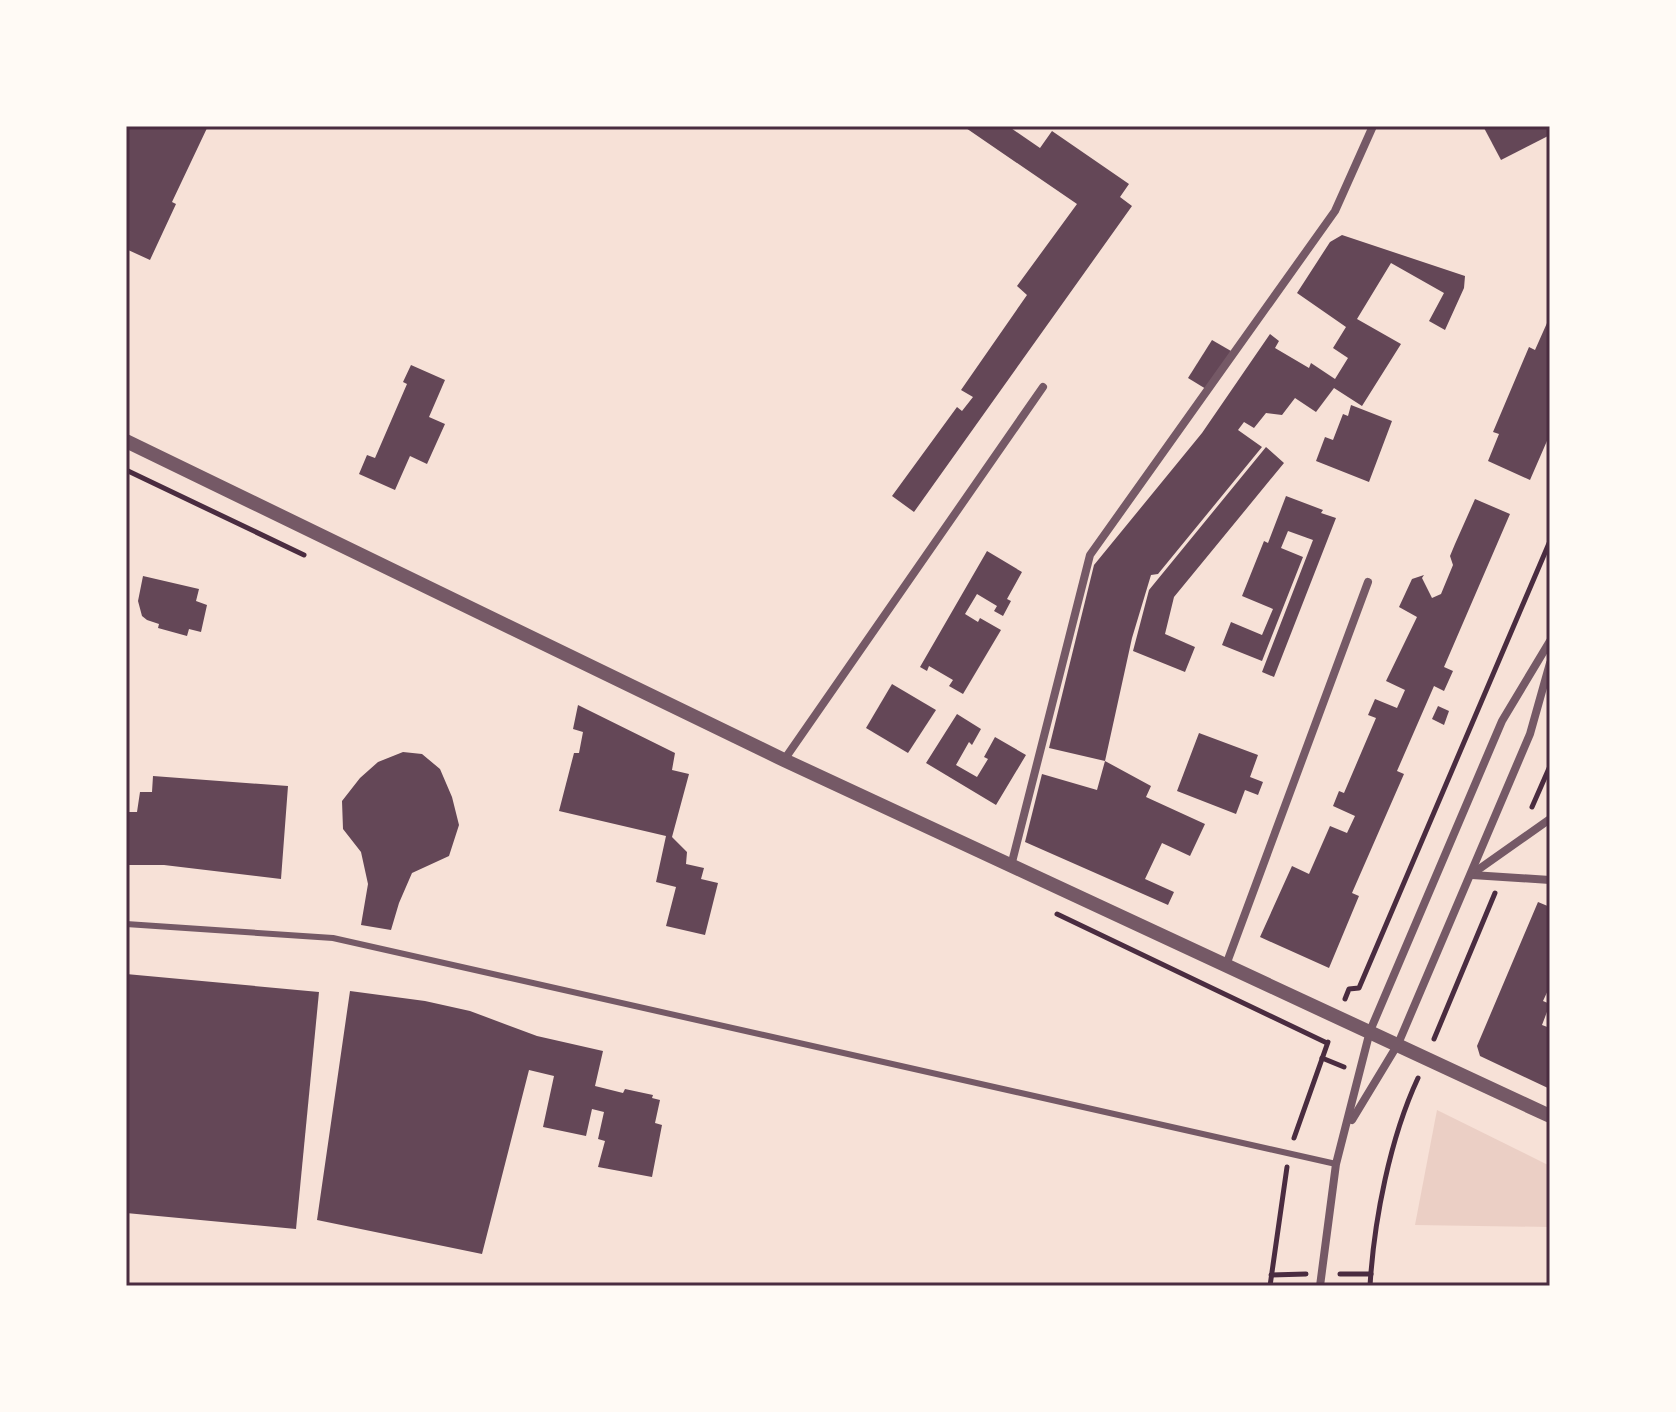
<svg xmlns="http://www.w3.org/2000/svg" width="1676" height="1412" font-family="Cabin,sans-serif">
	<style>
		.green { fill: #ebcfc5 }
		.building { fill: #644757 }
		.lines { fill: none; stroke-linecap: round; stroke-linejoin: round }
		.path { stroke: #4a2c40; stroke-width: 5 }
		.service { stroke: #755966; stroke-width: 6 }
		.minor { stroke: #755966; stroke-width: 8 }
		.tertiary { stroke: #755966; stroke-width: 14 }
		.neatline { fill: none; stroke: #4a2c40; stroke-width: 3 }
	</style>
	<rect width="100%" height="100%" fill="#f7e1d7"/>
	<polygon class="green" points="1437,1110 1550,1166 1550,1227 1415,1225"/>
	<g class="building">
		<polygon points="126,126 208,126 172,202 176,204 150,260 126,249"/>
		<polygon points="963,126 1008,126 1040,148 1052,131 1129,184 1120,197 1132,206 914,512 892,496 957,407 962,411 973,397 961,390 1027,295 1017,286 1077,204"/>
		<polygon points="1483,126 1550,126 1550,135 1501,160"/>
		<polygon points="1342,235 1465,276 1464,288 1445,330 1429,321 1444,293 1391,263 1357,319 1401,344 1362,406 1334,388 1316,412 1295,398 1282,415 1266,413 1254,428 1244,422 1238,430 1262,447 1158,574 1151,575 1132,638 1105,761 1049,748 1094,565 1202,433 1270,334 1279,341 1275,348 1309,368 1311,363 1335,379 1348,358 1333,348 1346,327 1297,293 1330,242"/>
		<polygon points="1547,323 1550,324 1550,434 1530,480 1488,461 1499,434 1493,432 1529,347 1535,350"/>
		<polygon points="1212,340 1231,351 1206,389 1188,378"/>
		<polygon points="411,365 445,380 429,417 445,424 427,464 410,456 395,490 359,474 367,455 375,458 407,384 403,382"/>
		<polygon points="1351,405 1392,421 1369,482 1316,461 1325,437 1333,440 1343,414 1348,416"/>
		<polygon points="1266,447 1284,463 1174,597 1165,634 1195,647 1185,672 1133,651 1149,590"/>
		<polygon points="1286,496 1323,510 1321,513 1336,518 1274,677 1262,672 1313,540 1288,531 1281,548 1303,557 1262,661 1222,645 1231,622 1262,635 1273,609 1242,596 1264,541 1268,543"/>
		<polygon points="1475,499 1510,514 1444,667 1453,671 1444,691 1434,686 1397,771 1404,774 1352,893 1359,896 1329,968 1260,937 1292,866 1309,874 1330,826 1347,833 1355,816 1333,806 1339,791 1344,793 1376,718 1368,715 1375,699 1397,708 1405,690 1386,681 1417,617 1399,607 1412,579 1424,575 1422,578 1432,598 1441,594 1453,565 1450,556 1455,544"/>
		<polygon points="987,551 1022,572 1007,599 1011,601 1003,616 994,611 997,606 977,594 965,614 978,622 980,618 1001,630 963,694 949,686 953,680 929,666 927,671 920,667"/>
		<polygon points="143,576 199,589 196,601 207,605 201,632 189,629 187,636 158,628 159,624 147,620 142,616 138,601"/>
		<polygon points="892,684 936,710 908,753 866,728"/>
		<polygon points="578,705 675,753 672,770 689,774 672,837 687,852 686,864 704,868 701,879 718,883 705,935 666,926 676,887 656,882 666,836 559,811 574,753 579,753 583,732 573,729"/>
		<polygon points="1438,706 1449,711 1444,725 1432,719"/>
		<polygon points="957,714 981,729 972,745 969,742 956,765 977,777 988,759 984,757 995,737 1026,755 996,805 926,763"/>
		<polygon points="1199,733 1258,755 1250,777 1263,782 1258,795 1245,790 1236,814 1177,791"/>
		<polygon points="403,752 422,754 440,769 452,797 459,825 449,856 412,873 399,903 391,930 361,925 368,884 361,852 343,829 342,801 360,778 378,762"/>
		<polygon points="1105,761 1151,786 1146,797 1205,824 1190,856 1162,843 1145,879 1174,892 1168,905 1025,842 1042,774 1097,790"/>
		<polygon points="153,776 288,786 281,879 164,865 126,865 126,812 137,812 140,792 152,792"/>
		<polygon points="1538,902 1550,907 1550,986 1543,1001 1550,1004 1542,1025 1550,1028 1550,1089 1480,1056 1477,1046"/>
		<polygon points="126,974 319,992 296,1229 126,1213"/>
		<polygon points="350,991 425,1001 470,1011 537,1036 603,1051 595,1086 623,1093 625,1089 653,1095 652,1098 660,1100 655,1123 662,1125 652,1177 598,1167 605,1141 598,1139 604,1112 592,1109 586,1136 543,1127 554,1076 529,1070 482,1254 317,1220"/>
	</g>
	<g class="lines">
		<g class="path">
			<polyline points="126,470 304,555"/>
			<polyline points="1532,807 1550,766"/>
			<polyline points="1057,914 1327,1043"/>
			<polyline points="1345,999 1349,989 1359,988 1550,541"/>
			<polyline points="1434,1039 1495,893"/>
			<polyline points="1322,1058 1344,1067"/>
			<polyline points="1294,1138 1328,1042"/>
			<polyline points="1340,1274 1371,1274"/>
			<polyline points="1271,1275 1306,1274"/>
			<polyline points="1270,1286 1287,1167"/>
			<path d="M 1370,1286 C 1374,1220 1390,1138 1418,1078"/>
		</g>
		<polyline class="service" points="126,924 333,938 1336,1164"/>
		<g class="minor">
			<polyline points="784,760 1043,387"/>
			<polyline points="1011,866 1090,555 1335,211 1373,126"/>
			<polyline points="1472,874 1550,819"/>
			<polyline points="1472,875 1550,880"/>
			<polyline points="1226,965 1368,582"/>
			<polyline points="1352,1120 1398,1044 1530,734 1550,663"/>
			<polyline points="1320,1286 1336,1164 1370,1031 1502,721 1550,641"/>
		</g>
		<polyline class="tertiary" points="126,441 784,760 1550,1116"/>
	</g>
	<rect width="1676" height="1412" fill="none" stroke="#fffaf5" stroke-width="256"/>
	<rect x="128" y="128" width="1420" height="1156" class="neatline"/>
</svg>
